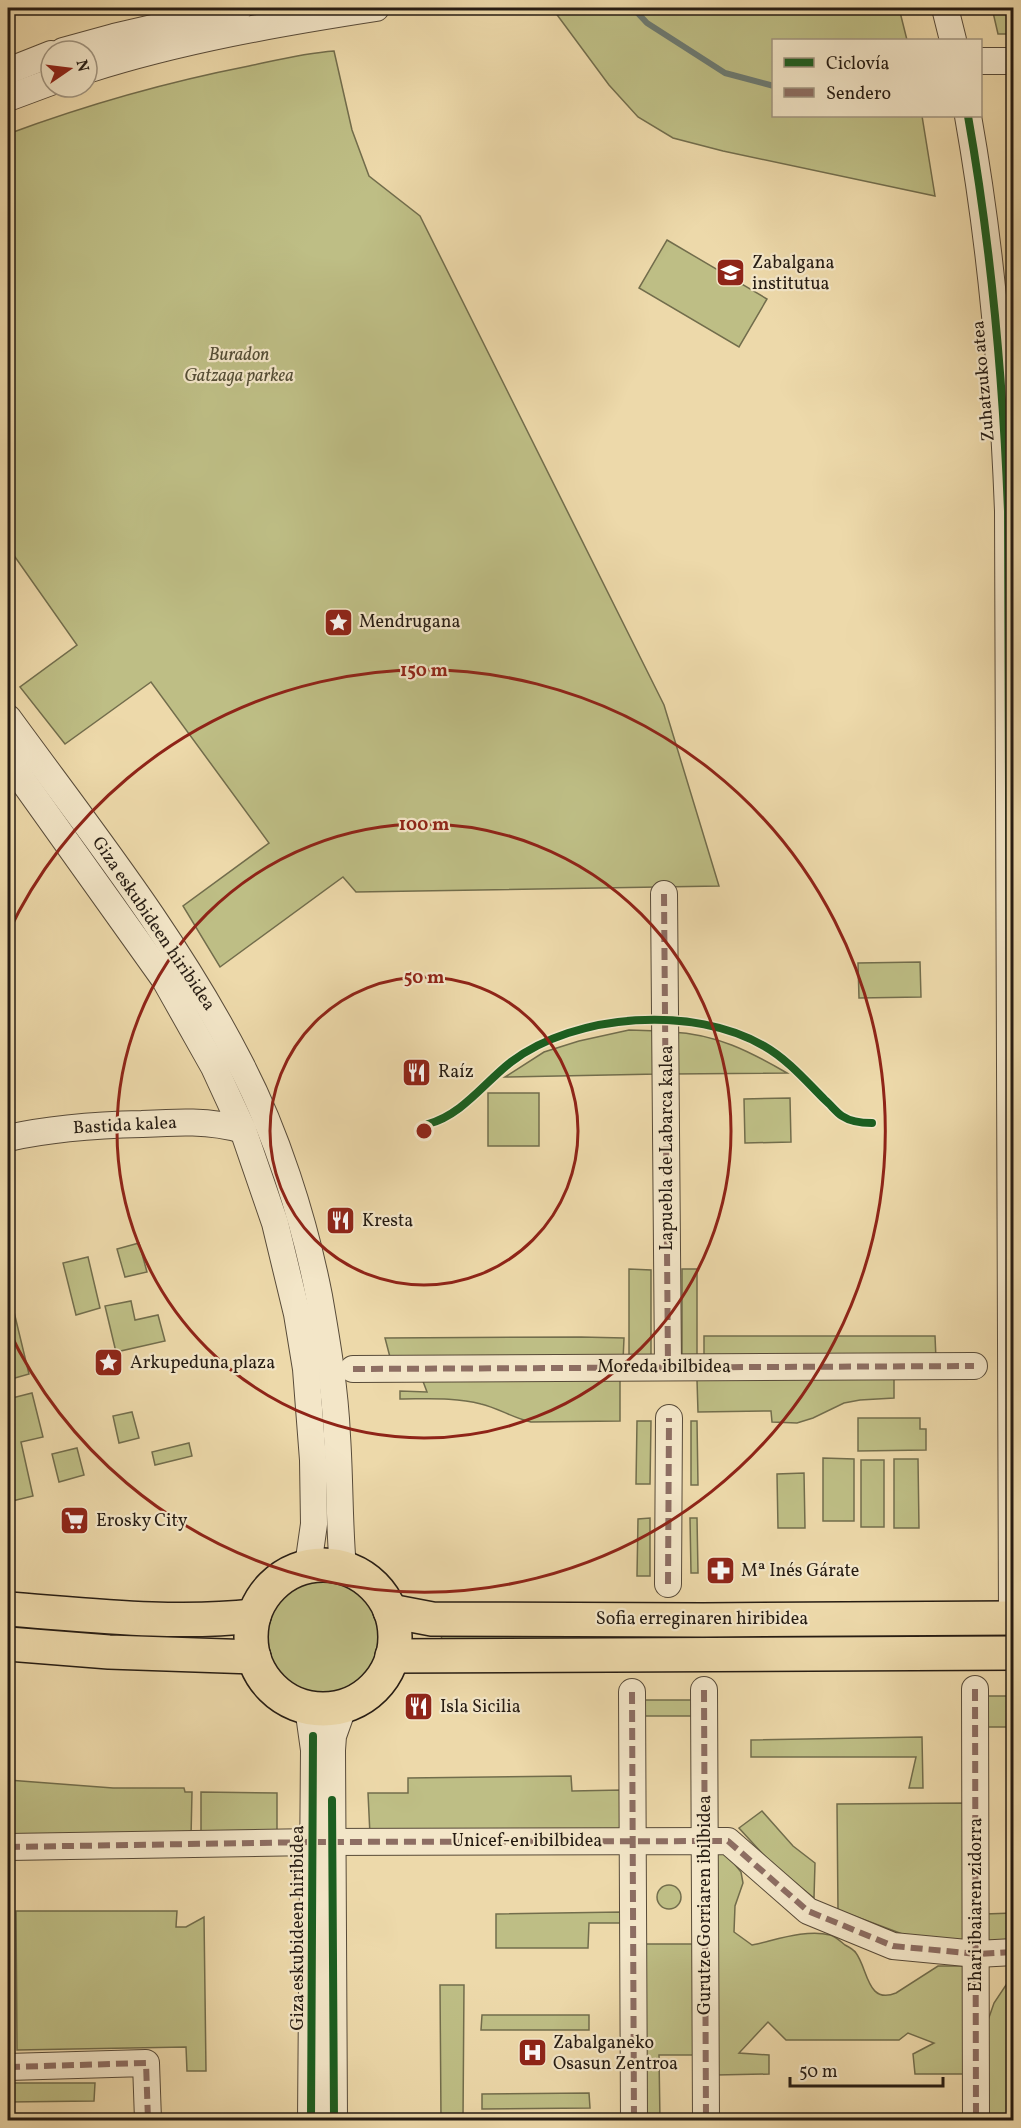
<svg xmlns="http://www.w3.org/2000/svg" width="1021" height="2128" font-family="Vollkorn,serif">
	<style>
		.green { fill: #bebe85; stroke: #726d4c; stroke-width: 1.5 }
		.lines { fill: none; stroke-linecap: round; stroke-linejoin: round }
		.stream { stroke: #6c7a72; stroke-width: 6 }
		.minor-casing { stroke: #584b39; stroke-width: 28 }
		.major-casing { stroke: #261c13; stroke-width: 36 }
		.minor { stroke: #f3e6c8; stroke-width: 26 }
		.major { stroke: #edd9aa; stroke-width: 33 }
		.quiet { stroke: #8d6e63; stroke-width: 6; stroke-dasharray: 12 6; stroke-linecap: butt }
		.cycleway-casing { stroke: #f3e6c8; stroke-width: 11 }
		.cycleway { stroke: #1b5e20; stroke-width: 8 }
		.ring { fill: none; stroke: #8f2418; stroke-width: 3 }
		.labels { text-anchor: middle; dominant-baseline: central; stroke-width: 4.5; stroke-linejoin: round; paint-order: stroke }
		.poi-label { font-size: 18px; fill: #261c13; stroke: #f3e6c8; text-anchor: start }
		.park-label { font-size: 18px; font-style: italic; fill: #544d35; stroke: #f3e6c8 }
		.street-label { font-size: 18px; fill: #261c13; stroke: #f3e6c8 }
		.centre { fill: #8f2418; stroke: #f3e6c8; stroke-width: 3 }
		.ring-label { font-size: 18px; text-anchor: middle; font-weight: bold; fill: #8f2418; stroke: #f3e6c8; stroke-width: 4.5; stroke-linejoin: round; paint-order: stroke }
	</style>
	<rect width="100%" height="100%" fill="#edd9aa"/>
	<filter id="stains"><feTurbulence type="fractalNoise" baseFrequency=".00333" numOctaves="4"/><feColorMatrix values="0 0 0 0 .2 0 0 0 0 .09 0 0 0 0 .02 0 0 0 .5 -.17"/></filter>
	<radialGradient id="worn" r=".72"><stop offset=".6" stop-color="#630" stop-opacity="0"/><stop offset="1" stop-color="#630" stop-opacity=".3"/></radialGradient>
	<g class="green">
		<polygon points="552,8 899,8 907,40 774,40 774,116 922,116 935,196 723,151 673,138 638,117 609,85"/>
		<polygon points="992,8 1013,8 1013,34 998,34"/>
		<path d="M 334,51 L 352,130 L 369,176 L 420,216 L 664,705 L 719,886 L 356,892 L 343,877 L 220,967 L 183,906 L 269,843 L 151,682 L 65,744 L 20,687 L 77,645 L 8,547 L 8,134 C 86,105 167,82 249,66 C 277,60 305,53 334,51 Z"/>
		<polygon points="667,240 767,299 739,347 639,288"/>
		<polygon points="920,962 921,997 859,998 858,963"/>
		<polygon points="629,1030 659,1031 658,1074 505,1077 544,1052 579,1041"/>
		<path d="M 671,1032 C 716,1034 749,1051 787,1073 L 672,1074 Z"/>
		<rect x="488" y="1093" width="51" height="53"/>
		<polygon points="790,1098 791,1142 745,1143 744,1099"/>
		<polygon points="139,1243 147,1272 125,1277 117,1249"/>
		<polygon points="88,1257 100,1308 76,1315 63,1263"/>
		<polygon points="629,1269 651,1270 651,1360 629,1360"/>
		<rect x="682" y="1269" width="15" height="92"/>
		<polygon points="8,1287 29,1374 8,1380"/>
		<polygon points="131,1301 135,1320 158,1315 165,1341 116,1352 105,1306"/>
		<polygon points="704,1336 935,1336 936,1359 704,1361"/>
		<polygon points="581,1337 624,1338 623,1361 391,1361 385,1338"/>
		<polygon points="894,1374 894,1398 860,1400 844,1403 813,1418 797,1423 772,1422 771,1411 698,1412 697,1380"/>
		<path d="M 620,1375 L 620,1421 L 531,1422 C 513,1418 498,1408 481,1404 C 455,1397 428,1399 400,1399 L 400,1391 L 427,1392 L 421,1376 Z"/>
		<polygon points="32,1393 43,1437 21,1442 33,1496 8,1502 8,1399"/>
		<polygon points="132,1412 139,1438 119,1443 113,1416"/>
		<polygon points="858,1418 920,1418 920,1429 926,1429 926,1450 858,1451"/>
		<polygon points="637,1421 651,1421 650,1484 636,1484"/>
		<polygon points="691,1421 697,1421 698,1485 691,1485"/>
		<polygon points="189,1443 192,1456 155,1465 152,1452"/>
		<polygon points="77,1448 84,1475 59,1482 52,1454"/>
		<polygon points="823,1458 854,1459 854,1521 823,1521"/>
		<polygon points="894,1459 918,1459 919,1528 894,1528"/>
		<rect x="861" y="1460" width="23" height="67"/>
		<polygon points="804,1473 805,1528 778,1528 777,1474"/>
		<polygon points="650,1518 650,1576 637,1576 638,1519"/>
		<polygon points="690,1518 697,1518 698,1573 691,1573"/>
		<circle cx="324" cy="1639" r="59"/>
		<polygon points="442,1630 697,1630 697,1644 441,1645"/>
		<rect x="985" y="1696" width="28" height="31"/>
		<rect x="643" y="1700" width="50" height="16"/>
		<polygon points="922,1737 923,1788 909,1788 916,1757 751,1757 751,1740"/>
		<polygon points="571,1776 572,1791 622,1790 622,1833 370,1835 368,1793 408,1793 408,1778"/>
		<polygon points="8,1780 113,1788 184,1788 185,1792 192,1792 191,1838 8,1838"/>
		<polygon points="201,1792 277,1793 277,1837 201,1838"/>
		<polygon points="968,1803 968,1942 905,1935 838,1910 837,1804"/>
		<polygon points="762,1811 793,1846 815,1863 814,1898 772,1864 739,1828"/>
		<path d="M 715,1851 L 724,1851 L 741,1872 L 743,1883 L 735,1906 L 734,1932 L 752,1945 C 776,1940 806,1929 830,1935 C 835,1936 840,1941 845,1945 C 849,1947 854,1950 856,1953 C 868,1969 867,2005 896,1993 L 938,1966 L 967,1966 L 967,2074 L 915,2074 L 913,2054 L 934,2043 L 908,2033 L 899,2040 L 786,2040 L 768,2022 L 739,2053 L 769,2055 L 769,2074 L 716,2075 Z"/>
		<circle cx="669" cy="1897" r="12"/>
		<polygon points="16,1911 177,1911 176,1927 186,1927 204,1917 206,2071 187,2071 186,2047 17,2050"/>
		<polygon points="622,1912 622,1923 589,1923 588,1948 496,1948 496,1914"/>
		<polygon points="1013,1913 1013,1942 986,1943 985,1914"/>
		<polygon points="641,1944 695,1944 695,2055 659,2055 660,2120 641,2120"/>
		<polygon points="1013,1978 1013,2120 986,2120 986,2026 994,2003 1008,1982"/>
		<polygon points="440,1985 464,1985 463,2120 441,2120"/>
		<polygon points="482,2015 589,2015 589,2030 481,2030"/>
		<polygon points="8,2083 95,2083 94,2101 8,2102"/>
		<polygon points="589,2093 590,2108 482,2109 482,2094"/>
	</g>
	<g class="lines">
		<polyline class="stream" points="633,8 647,23 725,73 774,86"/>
		<defs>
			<g id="minor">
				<polyline points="945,8 953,40"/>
				<polyline points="63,51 114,37 239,8"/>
				<polyline points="980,61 1014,61"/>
				<path d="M 87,70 C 181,40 279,23 376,8"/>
				<polyline points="8,71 51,54"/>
				<polyline points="8,98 51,82"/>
				<path d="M 968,116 C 991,246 1003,379 1008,511 L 1012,1618"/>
				<path d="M 8,718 C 89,829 176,938 239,1061 C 276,1131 304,1219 319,1296 C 327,1342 335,1389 337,1436 C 340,1480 339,1524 343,1568"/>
				<polyline points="8,760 165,980 214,1067 243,1130 275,1223 297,1314 306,1369 313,1460 314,1524 308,1566"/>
				<polyline points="664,894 668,1367"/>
				<path d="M 8,1138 C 52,1128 97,1125 142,1124 C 176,1122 210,1120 243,1130"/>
				<polyline points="353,1369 974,1366"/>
				<polyline points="668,1584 669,1418"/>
				<polyline points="975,1689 976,2120"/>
				<polyline points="704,1690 706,2120"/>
				<polyline points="632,1692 634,2120"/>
				<polyline points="308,1707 314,1750 311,2120"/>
				<polyline points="8,1847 314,1842 728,1841 808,1911 893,1946 977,1954 1014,1952"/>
				<polyline points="8,2067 146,2063 148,2120"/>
				<polyline points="334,2120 332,1750 333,1736 344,1705"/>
			</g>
			<g id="major">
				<circle cx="323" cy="1637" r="72"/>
				<path d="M 8,1609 C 89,1615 173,1625 254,1616"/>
				<polyline points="390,1611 432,1619 703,1620 1014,1618"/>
				<polyline points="8,1644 109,1652 254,1657"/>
				<polyline points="392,1656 1014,1653"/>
			</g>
		</defs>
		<use href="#minor" class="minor-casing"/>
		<use href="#major" class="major-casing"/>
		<use href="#minor" class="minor"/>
		<use href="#major" class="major"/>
		<g class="quiet">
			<polyline points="664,894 668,1367"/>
			<polyline points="353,1369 974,1366"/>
			<polyline points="668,1584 669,1418"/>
			<polyline points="975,1689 976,2120"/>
			<polyline points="704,1690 706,2120"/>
			<polyline points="632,1692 634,2120"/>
			<polyline points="8,1847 314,1842 728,1841 808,1911 893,1946 977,1954 1014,1952"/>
			<polyline points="8,2067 146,2063 148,2120"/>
		</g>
		<defs>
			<g id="cycleway">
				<path d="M 968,116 C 991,246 1003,379 1008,511 L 1012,1618"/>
				<path d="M 428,1124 C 462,1115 484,1083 511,1062 C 576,1013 694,1005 764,1046 C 787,1059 806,1081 825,1100 C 831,1105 836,1112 842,1116 C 851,1122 861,1123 872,1123"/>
				<polyline points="332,1800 334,2120"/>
				<polyline points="311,2120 313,1736"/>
			</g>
		</defs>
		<use href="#cycleway" class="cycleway-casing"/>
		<use href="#cycleway" class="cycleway"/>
	</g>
	<g class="ring">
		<circle cx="424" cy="1131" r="154"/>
		<circle cx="424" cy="1131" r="307"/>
		<path d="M8 933A461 461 0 1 1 8 1329"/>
	</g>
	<defs>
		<symbol id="school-square" viewBox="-11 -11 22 22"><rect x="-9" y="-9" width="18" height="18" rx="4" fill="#8f2418" stroke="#f3e6c8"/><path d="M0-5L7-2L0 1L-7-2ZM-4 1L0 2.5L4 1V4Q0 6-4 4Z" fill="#fff"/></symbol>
		<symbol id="sight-square" viewBox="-11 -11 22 22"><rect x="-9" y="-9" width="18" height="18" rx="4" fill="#8f2418" stroke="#f3e6c8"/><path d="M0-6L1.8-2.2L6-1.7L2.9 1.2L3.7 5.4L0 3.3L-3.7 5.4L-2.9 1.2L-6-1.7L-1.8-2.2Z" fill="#fff"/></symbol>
		<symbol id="restaurant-square" viewBox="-11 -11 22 22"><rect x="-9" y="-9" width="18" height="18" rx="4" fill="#8f2418" stroke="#f3e6c8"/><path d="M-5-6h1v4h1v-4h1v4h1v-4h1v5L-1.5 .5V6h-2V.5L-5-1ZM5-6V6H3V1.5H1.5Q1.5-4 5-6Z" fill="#fff"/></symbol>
		<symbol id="supermarket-square" viewBox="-11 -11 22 22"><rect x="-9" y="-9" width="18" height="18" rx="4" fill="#8f2418" stroke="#f3e6c8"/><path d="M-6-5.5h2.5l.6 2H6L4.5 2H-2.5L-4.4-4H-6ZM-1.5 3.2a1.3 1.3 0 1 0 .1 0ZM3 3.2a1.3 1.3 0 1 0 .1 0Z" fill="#fff"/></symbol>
		<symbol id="pharmacy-square" viewBox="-11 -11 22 22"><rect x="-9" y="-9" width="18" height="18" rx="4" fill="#8f2418" stroke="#f3e6c8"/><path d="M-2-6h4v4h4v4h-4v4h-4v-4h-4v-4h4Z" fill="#fff"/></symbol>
		<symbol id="hospital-square" viewBox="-11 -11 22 22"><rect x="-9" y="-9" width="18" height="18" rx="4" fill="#8f2418" stroke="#f3e6c8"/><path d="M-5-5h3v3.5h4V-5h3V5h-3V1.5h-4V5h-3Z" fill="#fff"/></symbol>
	</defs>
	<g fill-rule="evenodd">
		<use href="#school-square" x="714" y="256" width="33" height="33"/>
		<use href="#sight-square" x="322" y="606" width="33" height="33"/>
		<use href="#restaurant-square" x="400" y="1056" width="33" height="33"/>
		<use href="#restaurant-square" x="324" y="1204" width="33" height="33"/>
		<use href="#sight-square" x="92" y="1346" width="33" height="33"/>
		<use href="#supermarket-square" x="58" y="1504" width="33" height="33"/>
		<use href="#pharmacy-square" x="704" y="1554" width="33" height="33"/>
		<use href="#restaurant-square" x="402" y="1690" width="33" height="33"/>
		<use href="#hospital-square" x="516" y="2036" width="33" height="33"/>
	</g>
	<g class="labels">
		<g class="poi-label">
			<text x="752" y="263">Zabalgana<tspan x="752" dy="21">institutua</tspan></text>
			<text x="359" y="622">Mendrugana</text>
			<text x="438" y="1072">Raíz</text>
			<text x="362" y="1221">Kresta</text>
			<text x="130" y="1363">Arkupeduna plaza</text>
			<text x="96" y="1521">Erosky City</text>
			<text x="741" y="1571">Mª Inés Gárate</text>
			<text x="440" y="1707">Isla Sicilia</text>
			<text x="553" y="2043">Zabalganeko<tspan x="553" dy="21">Osasun Zentroa</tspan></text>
		</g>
		<g class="park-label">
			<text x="239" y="355">Buradon<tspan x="239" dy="21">Gatzaga parkea</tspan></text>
		</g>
		<g class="street-label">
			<text transform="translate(984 381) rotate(-95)">Zuhatzuko atea</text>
			<text transform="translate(153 924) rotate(56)">Giza eskubideen hiribidea</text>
			<text transform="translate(125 1126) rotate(-3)">Bastida kalea</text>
			<text transform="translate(667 1148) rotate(-90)">Lapuebla de Labarca kalea</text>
			<text x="664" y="1367">Moreda ibilbidea</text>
			<text x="702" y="1619">Sofia erreginaren hiribidea</text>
			<text x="527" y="1841">Unicef-en ibilbidea</text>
			<text transform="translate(705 1905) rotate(-90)">Gurutze Gorriaren ibilbidea</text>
			<text transform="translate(976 1905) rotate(-90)">Ehari ibaiaren zidorra</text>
			<text transform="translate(298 1928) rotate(-90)">Giza eskubideen hiribidea</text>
		</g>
	</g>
	<circle cx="424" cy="1131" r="9" class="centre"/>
	<g class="ring-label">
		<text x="424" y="676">150 m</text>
		<text x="424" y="830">100 m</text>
		<text x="424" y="983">50 m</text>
	</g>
	<rect width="1021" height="2128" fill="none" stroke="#edd9aa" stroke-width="30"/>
	<rect x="9" y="9" width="1003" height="2110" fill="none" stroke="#261c13" stroke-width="3"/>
	<rect x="15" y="15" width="991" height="2098" fill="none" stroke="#261c13" stroke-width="1.5"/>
	<rect x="772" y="39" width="210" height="78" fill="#f3e6c8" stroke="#a19580" stroke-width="1.5"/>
	<rect x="784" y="58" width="30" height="9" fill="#1b5e20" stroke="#a19580" stroke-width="1.5"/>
	<text x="826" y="69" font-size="18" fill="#261c13">Ciclovía</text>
	<rect x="784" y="88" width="30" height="9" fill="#8d6e63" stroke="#a19580" stroke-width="1.5"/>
	<text x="826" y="99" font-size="18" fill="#261c13">Sendero</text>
	<g transform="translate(69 69) rotate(76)"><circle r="28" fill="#f3e6c8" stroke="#a19580" stroke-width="1.5"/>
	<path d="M0-4.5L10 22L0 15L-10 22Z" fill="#8f2418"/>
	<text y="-9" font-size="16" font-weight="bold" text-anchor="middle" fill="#261c13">N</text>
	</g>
	<path d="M790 2077v9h153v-9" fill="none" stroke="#261c13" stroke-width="3"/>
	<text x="799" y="2077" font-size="18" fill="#261c13" stroke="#f3e6c8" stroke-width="4.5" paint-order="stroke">50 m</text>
	<rect width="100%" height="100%" filter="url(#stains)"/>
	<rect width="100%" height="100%" fill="url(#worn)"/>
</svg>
